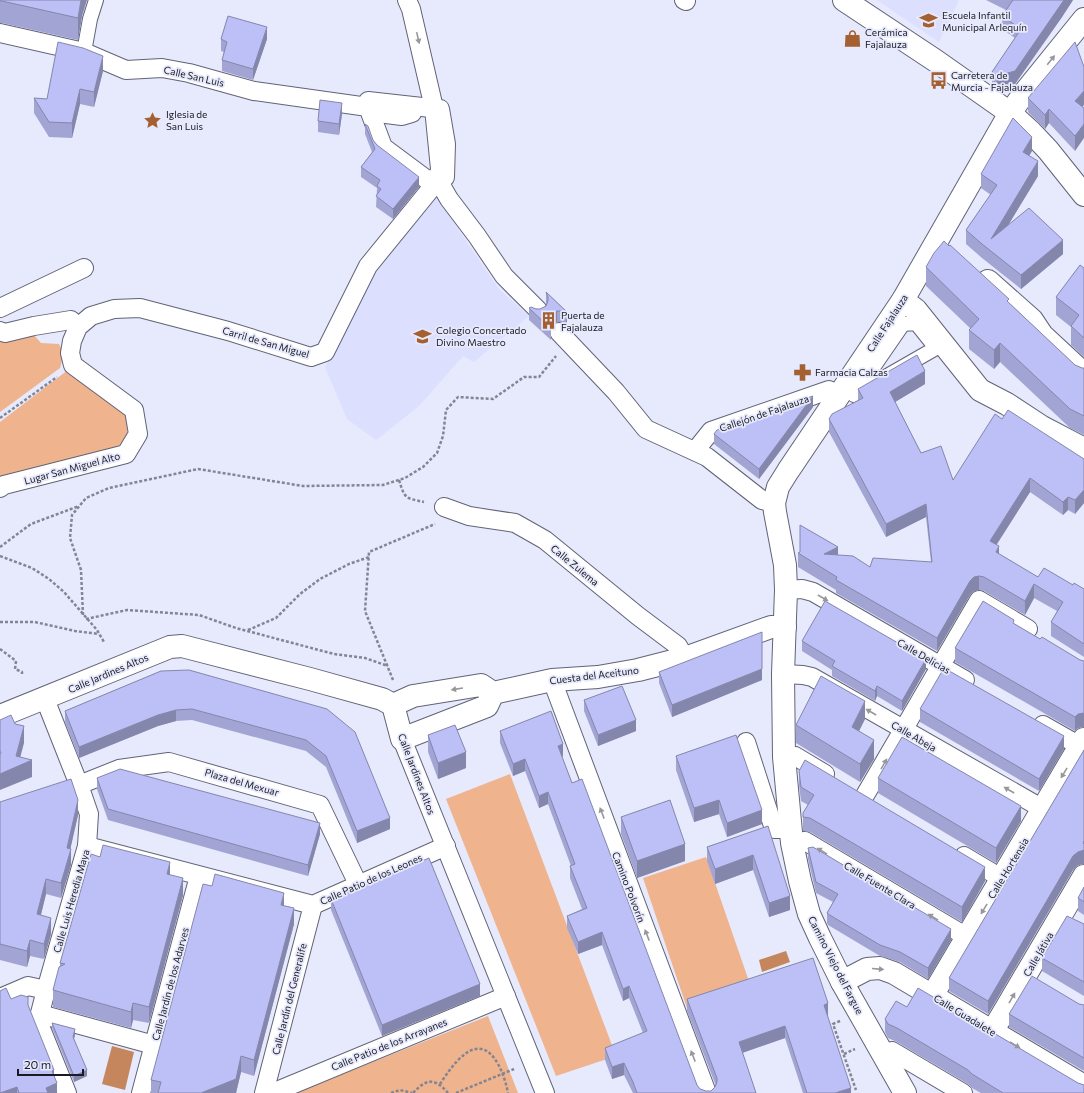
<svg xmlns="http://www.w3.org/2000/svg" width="1084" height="1093" font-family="Commissioner,sans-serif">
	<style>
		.built { fill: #dcdffe }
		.green { fill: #efb38d }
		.water { fill: #c5865d }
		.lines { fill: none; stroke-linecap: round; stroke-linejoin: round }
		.pedestrian-casing { stroke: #616377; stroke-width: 16 }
		.minor-casing { stroke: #616377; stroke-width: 20 }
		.tertiary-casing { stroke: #616377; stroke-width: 24 }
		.secondary-casing { stroke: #616377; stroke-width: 24 }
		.path { stroke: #848593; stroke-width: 2.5; stroke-dasharray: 3 2; stroke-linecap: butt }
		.pedestrian { stroke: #fff; stroke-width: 14 }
		.minor { stroke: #fff; stroke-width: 18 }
		.tertiary { stroke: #fff; stroke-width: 22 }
		.secondary { stroke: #fff; stroke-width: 22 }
		.wall { fill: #a2a5d4 }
		.shaded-wall { fill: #8486ac }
		.building { fill: #bcc0f6; stroke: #8486ac }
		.oneway { fill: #98989c }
		.labels { text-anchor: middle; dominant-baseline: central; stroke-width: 3.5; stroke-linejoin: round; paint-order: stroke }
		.poi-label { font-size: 10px; fill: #191a22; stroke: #e7e9fc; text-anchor: start }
		.street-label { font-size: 10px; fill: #191a22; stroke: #e7e9fc }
	</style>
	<rect width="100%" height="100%" fill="#e7e9fc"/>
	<g class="built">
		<polygon points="877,0 959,0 939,42"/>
		<polygon points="434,194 499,289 529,316 474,362 463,356 419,406 376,440 347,419 325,367 380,262"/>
	</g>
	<g class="green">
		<polygon points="31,332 41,343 59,344 64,354 60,368 0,412 0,339"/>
		<polygon points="68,370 126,414 128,426 126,441 115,449 0,486 0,422"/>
		<polygon points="510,774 616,1056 556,1076 446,799"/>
		<polygon points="706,857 752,990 688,1011 643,878"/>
		<polygon points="488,1016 518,1093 295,1093"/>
	</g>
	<g class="water">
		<polygon points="786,951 790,962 762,972 759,960"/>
		<polygon points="112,1046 134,1052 125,1090 102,1084"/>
	</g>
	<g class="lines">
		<defs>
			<g id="pedestrian">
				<polyline points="84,52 90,19 96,0"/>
				<polygon points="916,323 936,348 854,395 903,324"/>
			</g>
			<g id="minor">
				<polyline points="684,0 686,1 686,0"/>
				<polyline points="0,33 84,52 126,70 162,68 189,73 254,91 368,107 378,113 402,116 412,113"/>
				<polygon points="368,101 440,109 446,144 445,177 438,180 426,179 383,147 368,107"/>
				<polyline points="438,180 449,199 477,236 504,276 538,310"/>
				<polyline points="0,308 84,268"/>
				<polyline points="0,331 5,333 34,326 71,320 78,327"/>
				<polyline points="559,332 616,392 646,429 707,457 762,500 774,503"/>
				<polyline points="695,451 711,431 829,390 838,396"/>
				<polyline points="0,488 4,485 126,454 138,434 134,410 73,365 70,353 72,341 78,327 91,316 114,309 140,308 228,331 311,357 325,352 368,266 438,180 440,169 434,108 411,9 407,0"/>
				<polyline points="444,507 469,516 515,523 545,540 638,616 678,646 685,658"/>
				<polyline points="786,590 802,589 813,592 965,680"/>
				<polyline points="783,674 803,675 812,677 1043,809"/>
				<polyline points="552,680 707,1093"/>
				<polyline points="45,699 79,785 89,814 87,846 46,990 38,1021 67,1093"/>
				<polyline points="1043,725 1080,746"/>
				<polyline points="402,739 545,1093"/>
				<polyline points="746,742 774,829 790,829"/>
				<polyline points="784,757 795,756 825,774"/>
				<polyline points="79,785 119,769 169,762 320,805 358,884"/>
				<polyline points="864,797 979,600 1028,629"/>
				<polyline points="792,843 805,841 967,937"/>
				<polyline points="87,846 313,905 446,846"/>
				<polyline points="964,856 1001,878"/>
				<polyline points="0,998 28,986 46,990"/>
				<polyline points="40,1014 154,1045"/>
				<polyline points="883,1056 892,1051 963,1093"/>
				<polyline points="141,1093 199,876"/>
				<polyline points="264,1093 313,905"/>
				<polyline points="272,1093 506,996"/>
			</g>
			<g id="tertiary">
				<polyline points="988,281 1032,320 1042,335 1084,374"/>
				<polyline points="903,300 916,310 980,390 1007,404 1042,427 1084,449"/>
				<polyline points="393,705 413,696 481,685 493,693 552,680 598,677 638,670 685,658 771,627 785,627"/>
				<polyline points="0,716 170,647 182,646 310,679 382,699 393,705 402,739 487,706 493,693"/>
				<polyline points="842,982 867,969 880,968 894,973 1084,1086"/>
				<polyline points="932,996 1084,739"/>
				<polyline points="992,1032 1084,876"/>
			</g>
			<g id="secondary">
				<polyline points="844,0 936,61 1010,113 1031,132 1048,150 1084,195"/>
				<polyline points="905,1093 842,982 820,938 809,914 800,881 792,843 784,757 783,674 786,590 785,565 775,512 774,503 778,487 788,471 903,300 1010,113 1025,92 1084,19"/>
			</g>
		</defs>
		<use href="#pedestrian" class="pedestrian-casing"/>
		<use href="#minor" class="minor-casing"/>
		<use href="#tertiary" class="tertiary-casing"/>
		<use href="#secondary" class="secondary-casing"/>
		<g class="path">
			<polyline points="0,418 57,377"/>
			<path d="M 399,480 C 405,499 405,498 424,502"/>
			<polyline points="0,547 31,524 79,506"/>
			<polyline points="0,556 32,568 49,579 64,592 97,630 104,642"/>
			<polyline points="83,615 81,570 70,538 72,515 86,498 109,488 198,469 303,486 383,485 405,478 423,467 437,453 443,436 446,410 458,397 493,399 524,377 539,377 556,356"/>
			<polyline points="86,619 127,610 199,615 236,628 334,654 365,658 388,666"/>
			<polyline points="0,622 35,622 75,631 99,634"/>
			<polyline points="248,630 276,618 300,594 320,579 349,564 369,557"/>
			<polyline points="0,649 16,661 15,669 22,672 22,674"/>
			<polyline points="393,680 365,611 369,552 435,524"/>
			<polyline points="840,1021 833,1024 856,1090"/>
			<polyline points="844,1054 855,1049"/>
			<path d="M 440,1084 C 453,1064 478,1028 498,1064 C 503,1073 506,1083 508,1093"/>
			<polyline points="391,1093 400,1090 412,1093"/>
			<path d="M 413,1093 C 427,1078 435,1078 448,1093"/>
			<polyline points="456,1093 514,1069"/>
		</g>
		<use href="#pedestrian" class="pedestrian"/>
		<use href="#minor" class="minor"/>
		<use href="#tertiary" class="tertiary"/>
		<use href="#secondary" class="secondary"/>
	</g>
	<g class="wall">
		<polygon points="0,0 82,16 78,40 2,23 0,23"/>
		<polygon points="986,0 1073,0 1062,17 1015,84 997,89 992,85 992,72 1015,38 1002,29 1002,16 1006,10"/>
		<polygon points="221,39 267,39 253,80 222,71 222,60 224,52 221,51"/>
		<polygon points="103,71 94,107 80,104 72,138 49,137 34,113 34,98 47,99"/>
		<polygon points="1028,98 1082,107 1075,151 1049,123 1045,129 1028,112"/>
		<polygon points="342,114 339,135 318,132 318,121"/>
		<polygon points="365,124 373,140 377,145 419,187 393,219 376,207 377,188 361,177 361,167 372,152 365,134"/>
		<polygon points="1032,151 1029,156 1038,176 1008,225 1063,254 1021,289 982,258 966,244 966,230 991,195 981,188 981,174"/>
		<polygon points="926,267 1009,303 1075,365 1082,368 1084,368 1084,435 1070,428 1000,362 994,369 969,349 969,330 971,329 926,286"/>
		<polygon points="1084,268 1084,357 1071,345 1071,327 1056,315 1056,297"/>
		<polygon points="546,292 567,312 567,323 566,324 562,322 557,322 552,325 550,327 551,329 551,340 529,320 529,308 540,309 546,306"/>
		<polygon points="925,384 895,402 921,453 953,480 1002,419 1084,459 1084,503 1075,514 1068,510 1063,515 1030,492 996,545 999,554 1038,577 1073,585 1084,589 1084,657 1051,636 1051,622 1057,611 1034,598 1025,615 984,591 979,590 974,591 970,595 937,651 836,593 836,590 798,567 798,553 838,555 870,567 931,562 926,517 886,537 829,432 829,419 858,400 858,389"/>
		<polygon points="813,407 759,479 714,444 714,434"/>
		<polygon points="1014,624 1040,639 1080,660 1084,661 1084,727 1078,728 1075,731 955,662 955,648"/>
		<polygon points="802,641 926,669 902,711 877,696 875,701 832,676 832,670 802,651"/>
		<polygon points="161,671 327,709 390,829 357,843 326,767 306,751 192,720 176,721 158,726 79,758 65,722 65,711"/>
		<polygon points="659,672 762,680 672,717 659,683"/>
		<polygon points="584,700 636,731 598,746 584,711"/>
		<polygon points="920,709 1064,749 1039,791 920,722"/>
		<polygon points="865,719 859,731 874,759 860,782 796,743 796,725"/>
		<polygon points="500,731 563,756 562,757 572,783 697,1085 700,1089 706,1091 711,1091 716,1086 687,1011 687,999 828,1015 827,1016 851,1093 803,1093 785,1038 742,1053 756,1093 633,1093 624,1075 612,1079 605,1060 605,1048 643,1033 629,998 623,1001 602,945 578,954 567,928 567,916 582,909 570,878 570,866 571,866 548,804 539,808 525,771 513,776 500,743"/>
		<polygon points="428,735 466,768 438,779 428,752"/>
		<polygon points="1084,750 1084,864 1078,865 1073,870 988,1014 949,991 949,978"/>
		<polygon points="676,756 762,824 727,837 719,814 694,822 676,770"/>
		<polygon points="799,771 985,881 962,922 810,832 803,831 803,813 808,805 801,801 799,785"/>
		<polygon points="97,778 320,834 308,876 108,820 97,789"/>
		<polygon points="878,778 1021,821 996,863 878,793"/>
		<polygon points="0,802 78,815 70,849 71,865 61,898 46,894 41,915 51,934 44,959 30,956 27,967 0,960"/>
		<polygon points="621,817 685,861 637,878 621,834"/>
		<polygon points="768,826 790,910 769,917 753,870 715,884 707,861 707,847"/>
		<polygon points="808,848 951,940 928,979 900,962 880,956 828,925 827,923 827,913 833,902 816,893 808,859"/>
		<polygon points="170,875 183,895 149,1023 133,1020 131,1028 53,1007 53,990 60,966 60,963"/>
		<polygon points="1084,887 1084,915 1078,911 1078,898"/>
		<polygon points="331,899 480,996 382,1036 331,910"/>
		<polygon points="284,906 294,924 254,1076 241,1072 236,1093 151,1093 151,1080"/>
		<polygon points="1084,924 1084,996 1042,971 1042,958"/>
		<polygon points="11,999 28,1005 54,1078 57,1093 0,1093"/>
		<polygon points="1079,1004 1084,1005 1084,1071 1009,1027 1009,1014"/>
		<polygon points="907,1007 1078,1083 1084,1093 981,1093 972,1088 968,1084 897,1042 888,1038 885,1032 885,1019"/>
		<polygon points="52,1023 75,1035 74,1039 87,1076 74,1082 52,1028"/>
	</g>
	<g class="shaded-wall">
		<polygon points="81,0 87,0 82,16 78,40 78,18"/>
		<polygon points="1064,0 1073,0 1062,17 1015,84 997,89 997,76"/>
		<polygon points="267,27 267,39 253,80 253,69"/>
		<polygon points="103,56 103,71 94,107 94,92"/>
		<polygon points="80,89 80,104 72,138 72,123"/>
		<polygon points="1084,91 1084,105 1075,116 1075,101"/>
		<polygon points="342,103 342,114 339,135 339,124"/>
		<polygon points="1049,109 1049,123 1045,129 1045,115"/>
		<polygon points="1084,124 1084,138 1075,151 1075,136"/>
		<polygon points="1032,137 1032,151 1023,166 1023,152"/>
		<polygon points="1038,161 1038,176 992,252 991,239"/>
		<polygon points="419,177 419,187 393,219 393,209"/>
		<polygon points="1063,240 1063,254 1021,289 1021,275"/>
		<polygon points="557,311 557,322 552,325 550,328 549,327 549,318 552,314"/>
		<polygon points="567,312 567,323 566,324 566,313"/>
		<polygon points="1000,343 1000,362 994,369 994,350"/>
		<polygon points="925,371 925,384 890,405 890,392"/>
		<polygon points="813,396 813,407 759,479 759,469"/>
		<polygon points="1030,478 1030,492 990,555 990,541"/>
		<polygon points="1084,490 1084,503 1075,514 1075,500"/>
		<polygon points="1068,497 1068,510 1063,515 1063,502"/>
		<polygon points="926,504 926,517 886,537 886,524"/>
		<polygon points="999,546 999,560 996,552"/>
		<polygon points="838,547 838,561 824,554"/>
		<polygon points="979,576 979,590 974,591 970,595 937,651 937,638 970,581 974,577"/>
		<polygon points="1034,584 1034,598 1025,615 1025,601"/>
		<polygon points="762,632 762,680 672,717 672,705"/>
		<polygon points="926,659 926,669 902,711 902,701"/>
		<polygon points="877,686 877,696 875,701 875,691"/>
		<polygon points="865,701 865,719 852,745 852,727"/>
		<polygon points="176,710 176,721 158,726 79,758 79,747 158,715"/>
		<polygon points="1084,713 1084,727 1078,728 1075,731 1075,717 1078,714"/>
		<polygon points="636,720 636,731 598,746 598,735"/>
		<polygon points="24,726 24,743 18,766 32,760 32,777 0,790 0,774 16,756"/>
		<polygon points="1064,736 1064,749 1039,791 1039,779"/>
		<polygon points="874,740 874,759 860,782 860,764"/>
		<polygon points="563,744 563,756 558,758 558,746"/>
		<polygon points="466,752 466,768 438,779 438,763"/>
		<polygon points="525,759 525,771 513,776 513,764"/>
		<polygon points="548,792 548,804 539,808 539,796"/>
		<polygon points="78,800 78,815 69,855 71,849 71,865 61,898 61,883 67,848"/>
		<polygon points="719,800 719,814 694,822 694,808"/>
		<polygon points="1021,806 1021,821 996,863 996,848"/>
		<polygon points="762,810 762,824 727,837 727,823"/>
		<polygon points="390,818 390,829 357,843 357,831"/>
		<polygon points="320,823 320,834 308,876 308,865"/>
		<polygon points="1084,841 1084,864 1078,865 1073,870 988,1014 988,1001 1073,856"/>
		<polygon points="685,844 685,861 637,878 637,861"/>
		<polygon points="753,855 753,870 715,884 715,869"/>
		<polygon points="170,862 170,879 167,874"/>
		<polygon points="985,867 985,881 962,922 962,907"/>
		<polygon points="183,878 183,895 149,1023 149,1007"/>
		<polygon points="46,879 46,894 37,930 37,914"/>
		<polygon points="284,893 284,909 281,905"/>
		<polygon points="790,896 790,910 769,917 769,903"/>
		<polygon points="294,908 294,924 254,1076 254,1060"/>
		<polygon points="51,918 51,934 44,959 44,944"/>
		<polygon points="951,929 951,940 928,979 928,968"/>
		<polygon points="602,932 602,945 578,954 578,942"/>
		<polygon points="30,940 30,956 27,967 27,951"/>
		<polygon points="480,984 480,996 382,1036 382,1025"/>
		<polygon points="629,986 629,998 623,1001 623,989"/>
		<polygon points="133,1003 133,1020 131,1028 131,1012"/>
		<polygon points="828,1003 828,1015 824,1017 824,1005"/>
		<polygon points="785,1026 785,1038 739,1054 739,1042"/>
		<polygon points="75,1029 75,1035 73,1042 73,1037"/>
		<polygon points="241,1056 241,1072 236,1093 201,1093"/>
		<polygon points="624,1063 624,1075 612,1079 612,1067"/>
		<polygon points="54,1070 54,1084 57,1083 57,1093 46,1093 46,1088 52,1071"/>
		<polygon points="87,1070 87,1076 74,1082 74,1076"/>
		<polygon points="17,1087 17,1093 1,1093"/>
		<polygon points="851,1088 851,1093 835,1093"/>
	</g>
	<g class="building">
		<polygon points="0,0 81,0 78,18 2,1 0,1"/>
		<polygon points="1012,0 1064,0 1015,71 997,76 992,72 1021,29 1002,16 1013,0"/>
		<polygon points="228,16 267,27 253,69 222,60 227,42 221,39"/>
		<polygon points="58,42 83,48 103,56 94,92 80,89 72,123 49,122 34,98 47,99"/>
		<polygon points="1075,42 1084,67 1084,91 1075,101 1084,108 1084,124 1075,136 1049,109 1045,115 1028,98"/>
		<polygon points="320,100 342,103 339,124 318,121"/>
		<polygon points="1013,118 1032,137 1023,152 1038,161 991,239 1029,208 1063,240 1021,275 982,244 966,230 997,185 981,174"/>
		<polygon points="365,124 368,126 373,140 377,145 419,177 393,209 376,196 381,189 377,186 380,180 361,167 375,149"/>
		<polygon points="944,241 949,246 950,245 1009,299 1007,301 1075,365 1082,368 1084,368 1084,416 1070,409 1000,343 994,350 969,330 979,319 926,267 934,253"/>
		<polygon points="1080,265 1084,268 1084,338 1071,326 1079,315 1056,297"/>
		<polygon points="546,292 567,312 566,313 562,311 557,311 552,314 549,318 549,323 551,329 529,308 531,307 536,309 540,309 546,306 548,301 548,297"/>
		<polygon points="917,355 925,371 890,392 921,453 941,446 953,480 995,414 1002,419 1008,410 1084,459 1084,490 1075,500 1068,497 1063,502 1030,478 990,541 999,546 996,552 1038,577 1044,568 1073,585 1074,583 1084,589 1084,644 1051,622 1063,602 1034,584 1025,601 984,577 979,576 974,577 970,581 937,638 836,580 837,577 798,553 800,552 800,525 838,547 824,554 853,556 870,567 873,558 932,562 926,504 886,524 829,419 832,414 863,398 858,389"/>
		<polygon points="813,396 759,469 714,434 717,430"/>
		<polygon points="825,601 926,659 902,701 877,686 875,691 832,666 835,661 802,641"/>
		<polygon points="983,601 1014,620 1013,623 1040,639 1042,637 1080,660 1084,661 1084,713 1078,714 1075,717 955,648"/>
		<polygon points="762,632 762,669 672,705 659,672"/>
		<polygon points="944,668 1064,736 1039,779 920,709"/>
		<polygon points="189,670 327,709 355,732 390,818 357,831 326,756 306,740 192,709 176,710 158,715 79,747 65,711 161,671"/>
		<polygon points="821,676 865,701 852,727 874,740 860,764 796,725"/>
		<polygon points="622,686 636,720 598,735 584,700"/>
		<polygon points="551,711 563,744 558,746 572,783 582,779 697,1085 700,1089 706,1091 711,1091 715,1087 717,1082 717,1078 687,999 813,958 828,1003 824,1005 851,1088 835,1093 807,1093 785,1026 739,1042 756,1093 637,1093 633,1082 624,1063 612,1067 605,1048 647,1031 629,986 623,989 602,932 578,942 567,916 587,908 570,866 575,864 548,792 539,796 525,759 513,764 500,731"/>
		<polygon points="11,715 15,724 24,726 16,756 32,760 0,774 0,755 1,752 0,752 0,720"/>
		<polygon points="455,725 466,752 438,763 428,735"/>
		<polygon points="736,735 762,810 727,823 719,800 694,808 676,756"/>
		<polygon points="902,737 1021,806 996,848 878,778"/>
		<polygon points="1084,750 1084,841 1083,843 1084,844 1084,850 1078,852 1073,856 988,1001 949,978"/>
		<polygon points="805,760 985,867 962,907 810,818 803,817 803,813 814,795 801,787 799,771"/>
		<polygon points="120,769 320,823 308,865 108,809 97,778"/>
		<polygon points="71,779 78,800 67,848 71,849 61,883 46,879 37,914 51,918 44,944 30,940 27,951 0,944 0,802"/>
		<polygon points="670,800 685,844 637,861 621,817"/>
		<polygon points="768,826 790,896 769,903 753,855 715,869 707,847"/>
		<polygon points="103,845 170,862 167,874 183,878 149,1007 133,1003 131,1012 53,990 59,967 65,964 60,963 91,854 100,857"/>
		<polygon points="813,847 951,929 928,968 900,952 880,945 828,914 827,913 838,894 816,882 808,848"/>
		<polygon points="429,858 480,984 382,1025 331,899"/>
		<polygon points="215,874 284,893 281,905 294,908 254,1060 241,1056 236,1079 201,1093 158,1093 161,1082 151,1080 203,884 212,886"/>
		<polygon points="1084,887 1084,902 1078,898"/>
		<polygon points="1067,916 1084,924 1084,982 1042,958"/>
		<polygon points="1032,976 1079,1004 1084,1005 1084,1058 1009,1014"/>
		<polygon points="6,988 11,999 21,995 28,997 28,1005 54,1070 52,1071 57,1083 46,1088 48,1093 19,1093 17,1087 0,1093 0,991"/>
		<polygon points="918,988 1078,1083 1084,1085 1084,1093 1003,1093 972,1074 968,1070 897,1028 888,1024 885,1019 896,1001 907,1007"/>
		<polygon points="52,1023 75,1029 73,1037 87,1070 74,1076"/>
	</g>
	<defs><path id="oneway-solid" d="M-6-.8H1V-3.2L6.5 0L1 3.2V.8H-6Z"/></defs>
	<g class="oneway">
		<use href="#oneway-solid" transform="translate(418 38) rotate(77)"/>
		<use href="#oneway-solid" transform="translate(1051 60) rotate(-51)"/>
		<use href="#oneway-solid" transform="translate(823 598) rotate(30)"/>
		<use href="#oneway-solid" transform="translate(457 689) rotate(171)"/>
		<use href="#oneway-solid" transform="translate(871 712) rotate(-150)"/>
		<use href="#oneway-solid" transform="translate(884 764) rotate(-60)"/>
		<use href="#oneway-solid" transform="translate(1064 773) rotate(121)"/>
		<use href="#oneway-solid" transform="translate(1009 790) rotate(-150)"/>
		<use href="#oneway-solid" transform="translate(602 813) rotate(-111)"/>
		<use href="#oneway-solid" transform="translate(822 851) rotate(-149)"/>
		<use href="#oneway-solid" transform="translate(984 909) rotate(121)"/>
		<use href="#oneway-solid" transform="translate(933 917) rotate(-149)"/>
		<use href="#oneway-solid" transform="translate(647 935) rotate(-111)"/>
		<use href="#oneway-solid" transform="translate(878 969) rotate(5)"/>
		<use href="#oneway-solid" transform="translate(1012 998) rotate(-60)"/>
		<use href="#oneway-solid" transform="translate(1015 1045) rotate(31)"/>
		<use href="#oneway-solid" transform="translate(693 1056) rotate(-111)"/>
	</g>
	<defs>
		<symbol id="school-bare" viewBox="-9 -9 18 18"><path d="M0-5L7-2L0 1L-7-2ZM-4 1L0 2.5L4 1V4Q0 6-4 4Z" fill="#a46030" stroke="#e7e9fc" stroke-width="2.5" paint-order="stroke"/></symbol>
		<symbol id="shop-bare" viewBox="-9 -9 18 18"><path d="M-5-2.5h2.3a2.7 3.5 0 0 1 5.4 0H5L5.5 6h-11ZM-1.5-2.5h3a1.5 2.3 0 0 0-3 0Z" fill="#a46030" stroke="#e7e9fc" stroke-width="2.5" paint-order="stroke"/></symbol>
		<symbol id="bus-bare" viewBox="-9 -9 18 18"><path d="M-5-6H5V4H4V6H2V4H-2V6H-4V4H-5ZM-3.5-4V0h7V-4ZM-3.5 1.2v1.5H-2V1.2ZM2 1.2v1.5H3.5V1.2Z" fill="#a46030" stroke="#e7e9fc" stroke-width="2.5" paint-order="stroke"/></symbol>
		<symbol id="sight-bare" viewBox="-9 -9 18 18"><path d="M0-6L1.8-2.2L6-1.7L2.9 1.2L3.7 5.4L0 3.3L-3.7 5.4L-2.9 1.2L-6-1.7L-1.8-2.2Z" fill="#a46030" stroke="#e7e9fc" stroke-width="2.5" paint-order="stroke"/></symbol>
		<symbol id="building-bare" viewBox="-9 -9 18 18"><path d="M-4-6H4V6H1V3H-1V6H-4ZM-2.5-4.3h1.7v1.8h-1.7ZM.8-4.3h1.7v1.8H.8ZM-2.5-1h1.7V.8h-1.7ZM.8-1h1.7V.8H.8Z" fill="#a46030" stroke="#e7e9fc" stroke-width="2.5" paint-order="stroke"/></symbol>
		<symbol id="pharmacy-bare" viewBox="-9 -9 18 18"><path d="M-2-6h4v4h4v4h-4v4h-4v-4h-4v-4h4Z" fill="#a46030" stroke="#e7e9fc" stroke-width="2.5" paint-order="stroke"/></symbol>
	</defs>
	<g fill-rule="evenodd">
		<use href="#school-bare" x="916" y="8" width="25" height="25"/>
		<use href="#shop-bare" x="840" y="26" width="25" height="25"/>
		<use href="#bus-bare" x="926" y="68" width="25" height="25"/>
		<use href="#sight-bare" x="140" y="108" width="25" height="25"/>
		<use href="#building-bare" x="536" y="308" width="25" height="25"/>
		<use href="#school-bare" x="410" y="324" width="25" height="25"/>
		<use href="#pharmacy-bare" x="790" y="360" width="25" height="25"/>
	</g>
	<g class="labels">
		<g class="poi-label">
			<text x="942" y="15">Escuela Infantil<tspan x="942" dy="12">Municipal Arlequín</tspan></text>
			<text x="865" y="32">Cerámica<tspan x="865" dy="12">Fajalauza</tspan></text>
			<text x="951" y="75">Carretera de<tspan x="951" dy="12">Murcia - Fajalauza</tspan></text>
			<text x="166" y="114">Iglesia de<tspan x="166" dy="12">San Luis</tspan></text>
			<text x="561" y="315">Puerta de<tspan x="561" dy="12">Fajalauza</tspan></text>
			<text x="436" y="330">Colegio Concertado<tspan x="436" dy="12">Divino Maestro</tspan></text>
			<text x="815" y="372">Farmacia Calzas</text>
		</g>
		<g class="street-label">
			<text transform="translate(194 76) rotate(13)">Calle San Luis</text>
			<text transform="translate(887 323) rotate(-57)">Calle Fajalauza</text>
			<text transform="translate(266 342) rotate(16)">Carril de San Miguel</text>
			<text transform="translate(764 413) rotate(-19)">Callejón de Fajalauza</text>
			<text transform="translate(72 468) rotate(-15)">Lugar San Miguel Alto</text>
			<text transform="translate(575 565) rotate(39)">Calle Zulema</text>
			<text transform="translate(924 656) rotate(30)">Calle Delicias</text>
			<text transform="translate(108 673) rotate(-23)">Calle Jardines Altos</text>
			<text transform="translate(594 675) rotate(-7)">Cuesta del Aceituno</text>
			<text transform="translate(914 736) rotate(30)">Calle Abeja</text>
			<text transform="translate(417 774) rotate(69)">Calle Jardines Altos</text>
			<text transform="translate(242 782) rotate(16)">Plaza del Mexuar</text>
			<text transform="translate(1008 868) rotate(-59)">Calle Hortensia</text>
			<text transform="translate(371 879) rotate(-24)">Calle Patio de los Leones</text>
			<text transform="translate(880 885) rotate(31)">Calle Fuente Clara</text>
			<text transform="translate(629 887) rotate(69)">Camino Polvorín</text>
			<text transform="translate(71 901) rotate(-74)">Calle Luis Heredia Maya</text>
			<text transform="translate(1038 954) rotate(-60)">Calle Játiva</text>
			<text transform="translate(836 965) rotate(63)">Camino Viejo del Fargue</text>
			<text transform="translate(170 984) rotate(-75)">Calle Jardín de los Adarves</text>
			<text transform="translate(289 999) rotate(-76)">Calle Jardín del Generalife</text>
			<text transform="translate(965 1015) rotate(31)">Calle Guadalete</text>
			<text transform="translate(389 1044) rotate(-22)">Calle Patio de los Arrayanes</text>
		</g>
	</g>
	<path d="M18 1069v6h65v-6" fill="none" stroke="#191a22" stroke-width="2"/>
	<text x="24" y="1069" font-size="12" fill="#191a22" stroke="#e7e9fc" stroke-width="3" paint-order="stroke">20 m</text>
</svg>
